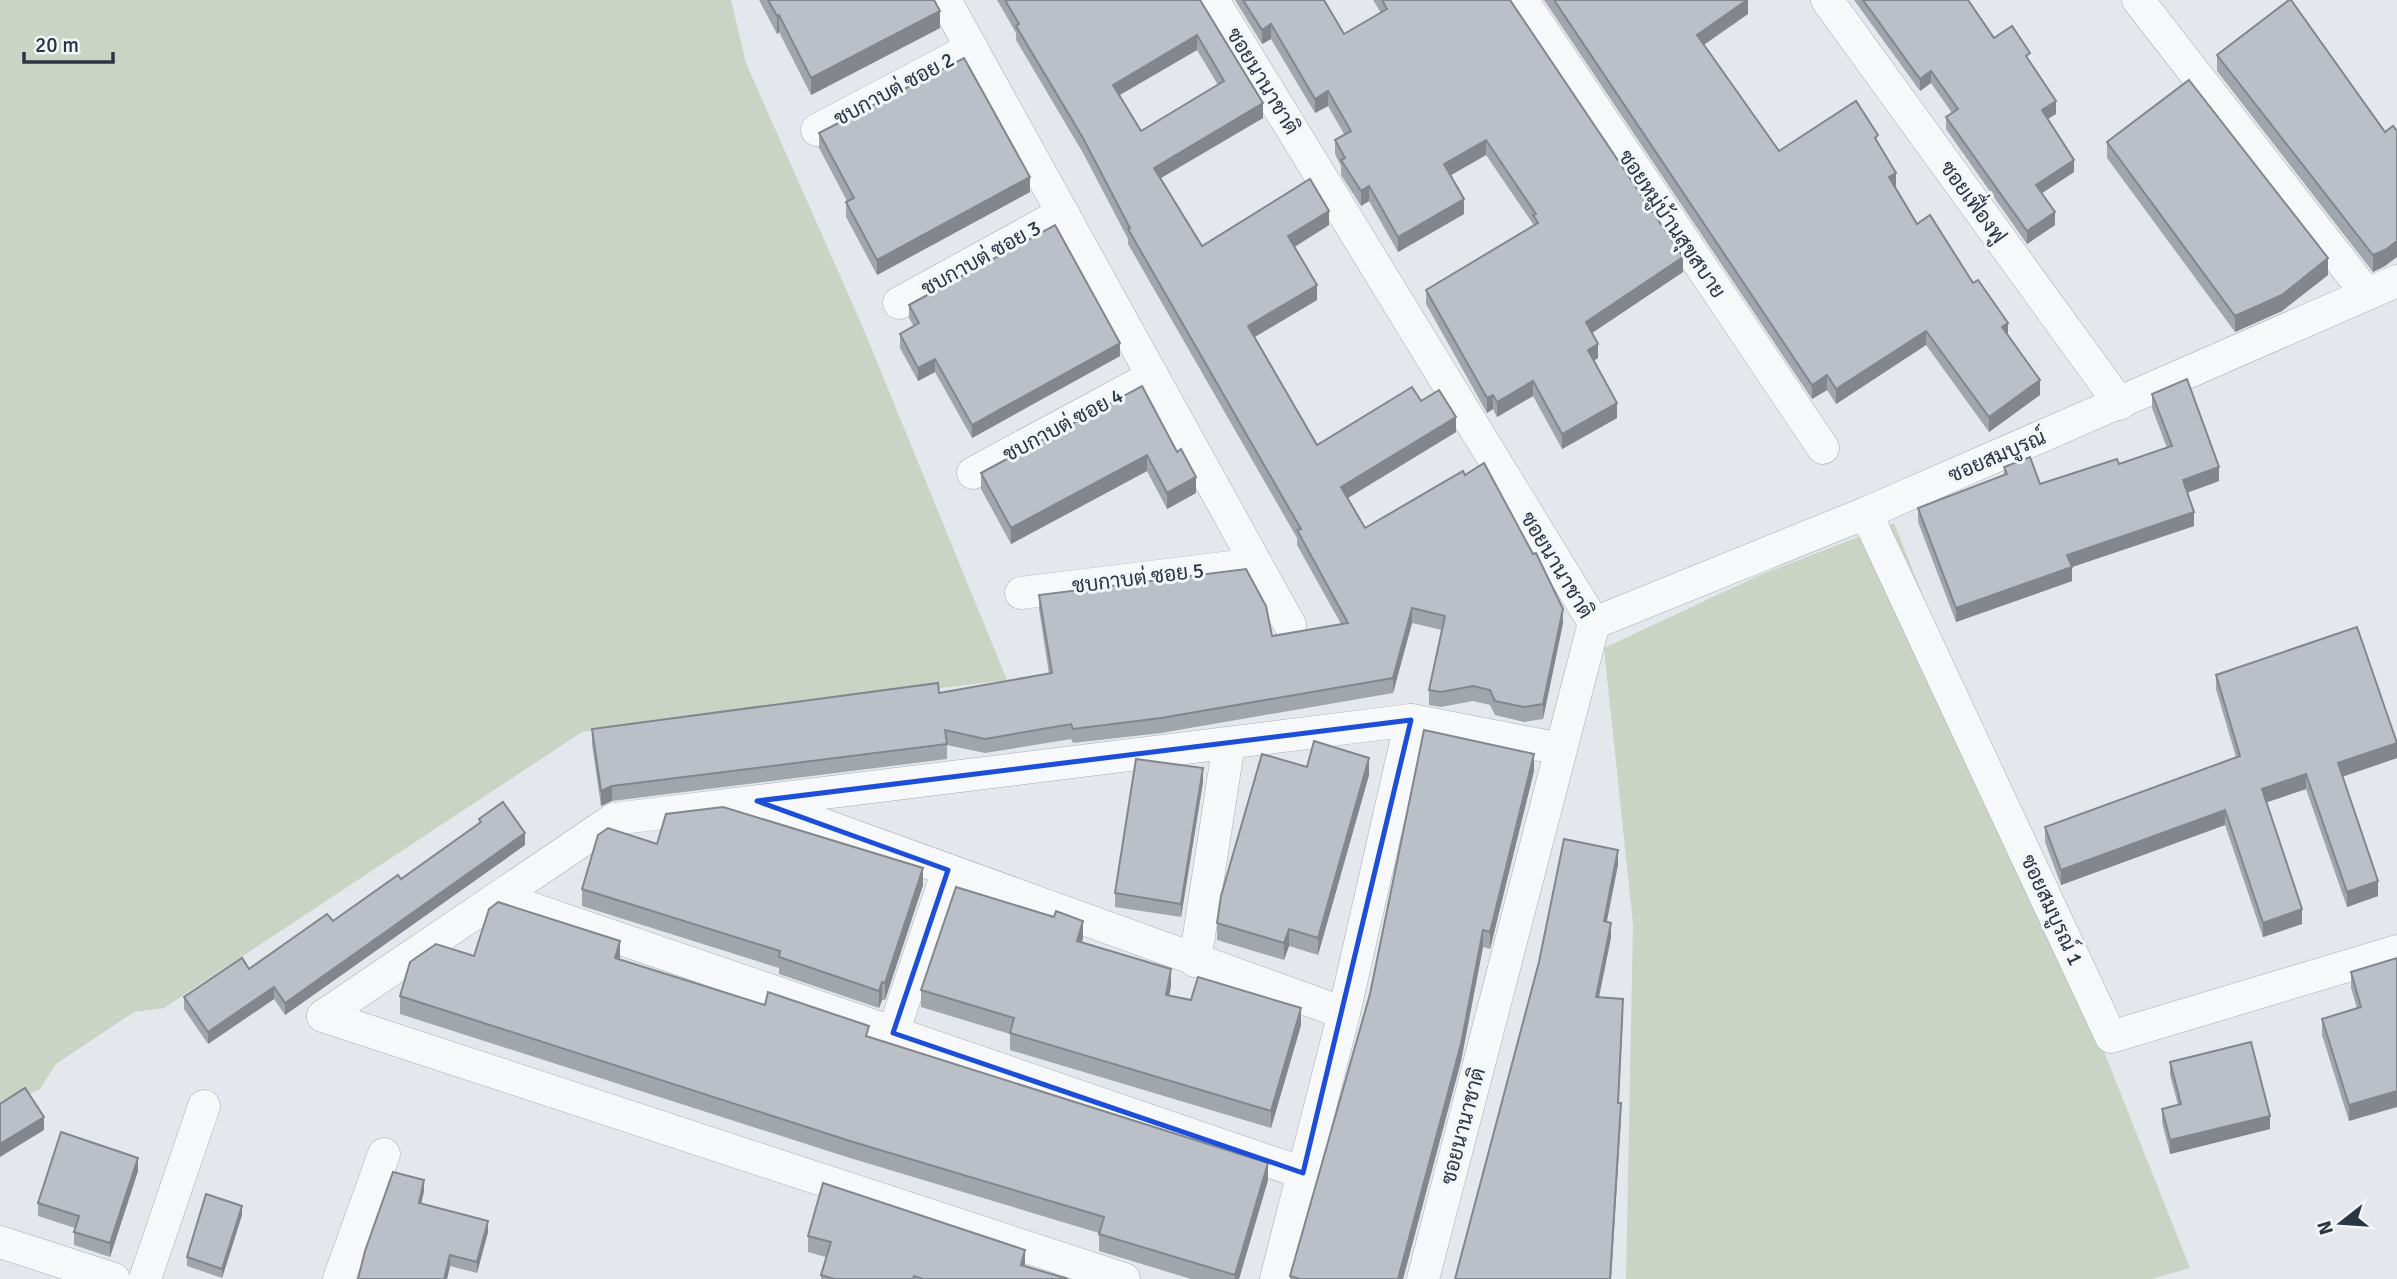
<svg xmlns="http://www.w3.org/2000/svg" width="2397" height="1279" font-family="Signika,Sarabun,sans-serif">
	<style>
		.green { fill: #cad4c5 }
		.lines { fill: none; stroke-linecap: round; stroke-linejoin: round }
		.minor-casing { stroke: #a9aeb5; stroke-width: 33 }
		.minor { stroke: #f6f8f9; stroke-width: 32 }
		.wall { fill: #a1a5ac; fill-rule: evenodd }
		.shaded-wall { fill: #83868c }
		.building { fill: #bbc0c8; stroke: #83868c; stroke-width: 2; fill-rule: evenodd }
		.marked { fill: none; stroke: #1d4ed8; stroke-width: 5; stroke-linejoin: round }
		.labels { text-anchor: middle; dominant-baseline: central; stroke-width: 6; stroke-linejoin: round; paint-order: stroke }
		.street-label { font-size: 21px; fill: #2c3543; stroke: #f3f6f8 }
	</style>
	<rect width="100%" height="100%" fill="#e4e7eb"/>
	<g class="green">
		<polygon points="0,0 731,0 746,63 864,330 1007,680 582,732 164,1008 134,1012 56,1064 40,1089 0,1108"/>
		<polygon points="1894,523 2190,1268 2151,1279 1626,1279 1633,924 1604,648 1760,575"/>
	</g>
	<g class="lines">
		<defs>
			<g id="minor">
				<polyline points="945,0 1290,625"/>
				<polyline points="1213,0 1594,623 1423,1279"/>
				<polyline points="1522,0 1823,448"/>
				<polyline points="1827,0 2120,404"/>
				<polyline points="2138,0 2366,293"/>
				<polyline points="817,130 972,48"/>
				<polyline points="899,303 1063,213"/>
				<polyline points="973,473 1153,376"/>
				<polyline points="1866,513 2111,1037 2397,951"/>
				<polyline points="1021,593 1255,564"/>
				<polyline points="1594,623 1866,513 2397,281"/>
				<polyline points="763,803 1344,1013"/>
				<polyline points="498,897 1303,1173"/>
				<polyline points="1195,961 1229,743"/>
				<polyline points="323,1016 614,819 1411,720 1561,749"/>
				<polyline points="323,1016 1124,1279"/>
				<polyline points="893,1033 948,870"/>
				<polyline points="0,1242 114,1279"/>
				<polyline points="145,1279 204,1106"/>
				<polyline points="339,1279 384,1154"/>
				<polyline points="1276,1279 1344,1013 1411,720"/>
			</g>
		</defs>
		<use href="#minor" class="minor-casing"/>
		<use href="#minor" class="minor"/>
	</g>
	<g class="wall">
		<polygon points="759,0 934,0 940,28 811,95 779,32 777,34"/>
		<path d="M 997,0 L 1200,0 L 1263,118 L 1161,178 L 1202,246 L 1329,225 L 1294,247 L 1317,300 L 1254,337 L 1317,445 L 1421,401 L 1456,432 L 1348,498 L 1365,528 L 1563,623 L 1543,719 L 1524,722 L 1495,715 L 1490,705 L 1473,701 L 1441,707 L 1429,705 L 1429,690 L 1442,630 L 1412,623 L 1393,693 L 1161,733 L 1073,743 L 1071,739 L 985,753 L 947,745 L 947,759 L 612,801 L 601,806 L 592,744 L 592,729 L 939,693 L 1049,674 L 1039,609 L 1039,595 L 1272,636 L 1341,624 L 1297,545 L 1297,538 L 1128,244 L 1128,239 L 1083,153 L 1016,40 L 1016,33 ZM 1197,50 L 1218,85 L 1141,131 L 1119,95 Z"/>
		<polygon points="1235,0 1324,0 1344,34 1381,13 1373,0 1510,0 1683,272 1592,333 1598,358 1594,361 1617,418 1562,449 1533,396 1497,417 1493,409 1487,413 1426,304 1426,290 1533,226 1533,224 1486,155 1451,175 1464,214 1398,252 1369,201 1361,206 1341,175 1341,166 1335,154 1335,140 1344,134 1328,106 1315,113 1271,39 1262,44"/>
		<polygon points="1544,0 1748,0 1748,14 1704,45 1779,151 1878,144 1895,188 1917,224 1973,283 2008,336 2040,395 1989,432 1926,345 1836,404 1827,390 1812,399"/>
		<polygon points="1854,0 1968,0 1994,38 2030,62 2056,114 2048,119 2074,172 2042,193 2055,225 2027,244 1946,129 1946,117 1952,113 1931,83 1920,91"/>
		<polygon points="2217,55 2385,132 2385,266 2373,272 2217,71"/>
		<polygon points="819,133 1030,192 877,275 846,217 846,202 847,201 819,148"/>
		<polygon points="2107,142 2328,275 2282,311 2235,332 2107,158"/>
		<polygon points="909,305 1120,356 972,438 935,372 918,381 900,348 900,334 914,327 909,318"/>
		<polygon points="1142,386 1196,493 1167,509 1147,471 1011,544 981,489 981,473"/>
		<polygon points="2152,394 2219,481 2187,493 2194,526 2072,567 2072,581 1956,622 1918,522 1918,508 2004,475 2004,467 2040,484 2119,464 2167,448 2152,408"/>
		<polygon points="2216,675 2397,758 2342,777 2378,896 2347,907 2306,789 2266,802 2302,924 2263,937 2225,825 2061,885 2045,842 2045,827 2236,757 2216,689"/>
		<polygon points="1307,767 1369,775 1318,955 1289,946 1284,960 1217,940 1217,923"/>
		<polygon points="1534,771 1490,949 1483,947 1461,1061 1403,1279 1290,1279 1290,1276"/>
		<polygon points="1203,782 1181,917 1115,907 1115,893"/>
		<polygon points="479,819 525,845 285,1015 274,999 208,1044 184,1009 184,997 249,969 333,921 401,879 479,824"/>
		<polygon points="657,844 923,885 885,1000 882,1000 879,1008 779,974 779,968 582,906 582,889"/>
		<polygon points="1083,938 1082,942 1171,986 1169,996 1301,1025 1271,1128 1010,1050 1010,1034 921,1007 921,990"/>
		<polygon points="620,958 620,960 869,1037 1268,1180 1239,1279 1191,1279 1099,1251 1099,1233 850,1158 400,1014 400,996"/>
		<polygon points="2397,958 2349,1121 2322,1035 2322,1019 2357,1008 2351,988 2351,972"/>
		<polygon points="2170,1062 2270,1129 2170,1154 2162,1122 2162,1109 2178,1105 2170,1075"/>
		<polygon points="138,1171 110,1257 74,1245 74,1232 75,1228 38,1216 38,1203"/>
		<polygon points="424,1191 421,1203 488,1232 477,1273 450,1266 447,1279 358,1279"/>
		<polygon points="242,1215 222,1278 187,1266 187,1257"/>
		<polygon points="808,1236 1025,1266 1068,1279 821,1279 821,1275 826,1257 808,1252"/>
	</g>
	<g class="shaded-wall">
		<polygon points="1747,0 1748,0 1748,14 1697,49 1697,35"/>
		<polygon points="940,11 940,28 811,95 811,78"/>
		<polygon points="779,15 779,32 777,34 777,16"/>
		<polygon points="1271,24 1271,39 1262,44 1262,30"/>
		<polygon points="1197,35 1197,50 1113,99 1113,85"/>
		<polygon points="1931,71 1931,83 1920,91 1920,79"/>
		<polygon points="1328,91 1328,106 1315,113 1315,99"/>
		<polygon points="2056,101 2056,114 2042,122 2042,110"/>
		<polygon points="1263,103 1263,118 1154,182 1154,168"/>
		<polygon points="1486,140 1486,155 1444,179 1444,164"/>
		<polygon points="2074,160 2074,172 2036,197 2036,185"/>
		<polygon points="1896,173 1896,188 1889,177"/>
		<polygon points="1030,177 1030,192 877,275 877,260"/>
		<polygon points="1369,186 1369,201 1361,206 1361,191"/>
		<polygon points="1464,199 1464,214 1398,252 1398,237"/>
		<polygon points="1329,211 1329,225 1288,251 1288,236"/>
		<polygon points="2055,212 2055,225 2027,244 2027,231"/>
		<polygon points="2397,241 2397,257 2385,266 2373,272 2373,255"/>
		<polygon points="1683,257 1683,272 1586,337 1586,322"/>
		<polygon points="2328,258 2328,275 2282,311 2235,332 2235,316"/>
		<polygon points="1317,285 1317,300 1248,341 1248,326"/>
		<polygon points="2008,323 2008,338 2002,327"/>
		<polygon points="1926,331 1926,345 1836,404 1836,389"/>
		<polygon points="1120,343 1120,356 972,438 972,425"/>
		<polygon points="1598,344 1598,358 1588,364 1588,350"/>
		<polygon points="935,359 935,372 918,381 918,368"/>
		<polygon points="1827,375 1827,390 1812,399 1812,385"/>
		<polygon points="2040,380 2040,395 1989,432 1989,417"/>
		<polygon points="1533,381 1533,396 1497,417 1497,402"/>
		<polygon points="1493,395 1493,409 1487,413 1487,398"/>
		<polygon points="1617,403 1617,418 1562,449 1562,434"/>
		<polygon points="1456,417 1456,432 1341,502 1341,487"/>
		<polygon points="1147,455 1147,471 1011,544 1011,528"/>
		<polygon points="2219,467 2219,481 2183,494 2183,480"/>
		<polygon points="1196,477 1196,493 1167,509 1167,493"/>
		<polygon points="2194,512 2194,526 2072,567 2072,581 1956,622 1956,608 2067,555"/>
		<polygon points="1412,608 1412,623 1393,693 1393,678"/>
		<polygon points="1563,609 1563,623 1543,719 1543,704"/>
		<polygon points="2397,743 2397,758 2338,778 2338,763"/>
		<polygon points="1534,754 1534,771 1490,949 1490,932"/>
		<polygon points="1369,758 1369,775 1318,955 1318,938"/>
		<polygon points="1203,768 1203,782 1181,917 1181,904"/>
		<polygon points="2306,774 2306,789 2262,804 2262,789"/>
		<polygon points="612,786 612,801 601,806 601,791"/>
		<polygon points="2225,810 2225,825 2061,885 2061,870"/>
		<polygon points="525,833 525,845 285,1015 285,1003"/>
		<polygon points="1618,850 1618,865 1604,936 1604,921"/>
		<polygon points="923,868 923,885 885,1000 885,983"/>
		<polygon points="2378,881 2378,896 2347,907 2347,892"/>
		<polygon points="2302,909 2302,924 2263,937 2263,923"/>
		<polygon points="1083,921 1083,938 1077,958 1077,941"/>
		<polygon points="1611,923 1611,938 1596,1012 1596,997"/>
		<polygon points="1289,929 1289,946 1284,960 1284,943"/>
		<polygon points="1483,930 1483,947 1461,1061 1403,1279 1398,1279"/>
		<polygon points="620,941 620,958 615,976 615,958"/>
		<polygon points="1171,969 1171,986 1166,1012 1166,995"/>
		<polygon points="882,982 882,1000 879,1008 879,991"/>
		<polygon points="274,987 274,999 208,1044 208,1032"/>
		<polygon points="1623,999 1623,1013 1618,1117 1618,1103"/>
		<polygon points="1301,1008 1301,1025 1271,1128 1271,1111"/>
		<polygon points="2397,1091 2397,1107 2349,1121 2349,1105"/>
		<polygon points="1621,1103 1621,1118 1611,1279 1610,1279"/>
		<polygon points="2270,1116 2270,1129 2170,1154 2170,1140"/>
		<polygon points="44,1117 44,1130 0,1157 0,1144"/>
		<polygon points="138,1158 138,1171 110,1257 110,1243"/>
		<polygon points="1268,1163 1268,1180 1239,1279 1235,1279 1235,1275"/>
		<polygon points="424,1180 424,1191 419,1214 419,1203"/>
		<polygon points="242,1206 242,1215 222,1278 222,1269"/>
		<polygon points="488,1221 488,1232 477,1273 477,1262"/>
		<polygon points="1025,1250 1025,1266 1021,1265"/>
		<polygon points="450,1255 450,1266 447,1279 444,1279"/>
	</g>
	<g class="building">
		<polygon points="768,0 934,0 940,11 811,78 779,15 777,16"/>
		<path d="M 1005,0 L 1200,0 L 1263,103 L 1154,168 L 1202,246 L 1310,179 L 1329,211 L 1288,236 L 1317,285 L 1248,326 L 1317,445 L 1412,387 L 1421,401 L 1439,390 L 1456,417 L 1341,487 L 1365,528 L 1463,471 L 1465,475 L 1484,463 L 1533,554 L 1536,553 L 1563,609 L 1543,704 L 1524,707 L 1495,701 L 1490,690 L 1473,686 L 1441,692 L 1429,690 L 1445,616 L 1412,608 L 1393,678 L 1161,718 L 1073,729 L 1071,724 L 985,739 L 945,730 L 947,744 L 612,786 L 601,791 L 592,729 L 938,683 L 939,693 L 1052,673 L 1039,595 L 1246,569 L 1266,606 L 1272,636 L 1348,623 L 1297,530 L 1301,529 L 1128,229 L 1130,228 L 1083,138 L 1016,26 L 1019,24 ZM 1197,35 L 1224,81 L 1141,131 L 1113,85 Z"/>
		<polygon points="1243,0 1324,0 1344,34 1387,9 1382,0 1510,0 1683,257 1586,322 1598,344 1588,350 1617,403 1562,434 1533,381 1497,402 1493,395 1487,398 1426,290 1538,223 1533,215 1536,214 1486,140 1444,164 1464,199 1398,237 1369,186 1361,191 1341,160 1345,158 1335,140 1351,131 1328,91 1315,99 1271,24 1262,30"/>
		<polygon points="1554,0 1747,0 1697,35 1779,151 1856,101 1878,135 1875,138 1896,173 1889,177 1917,224 1930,215 1973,283 1978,280 2008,323 2002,327 2040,380 1989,417 1926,331 1836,389 1827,375 1812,385"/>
		<polygon points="1863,0 1968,0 1994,38 2012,26 2030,53 2026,56 2056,101 2042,110 2074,160 2036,185 2055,212 2027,231 1946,117 1958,109 1931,71 1920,79"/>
		<polygon points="2289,0 2291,0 2385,132 2393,126 2397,131 2397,241 2385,250 2373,255 2217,55"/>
		<polygon points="964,58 1030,177 877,260 846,202 854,198 819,133"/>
		<polygon points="2189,80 2328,258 2282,295 2235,316 2107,142"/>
		<polygon points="1055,225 1120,343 972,425 935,359 918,368 900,334 919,323 909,305"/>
		<polygon points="2187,379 2219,467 2183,480 2194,512 2067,555 2072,567 1956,608 1918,508 2007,474 2004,467 2030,457 2040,484 2117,459 2119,464 2172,446 2152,394"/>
		<polygon points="1142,386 1177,452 1181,449 1196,477 1167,493 1147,455 1011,528 981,473"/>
		<polygon points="2357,627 2397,743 2338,763 2378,881 2347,892 2306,774 2262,789 2302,909 2263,923 2225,810 2061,870 2045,827 2240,756 2216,675"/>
		<polygon points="1424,730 1534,754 1490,932 1483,930 1461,1044 1398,1279 1300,1279 1290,1276 1370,994"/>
		<polygon points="1314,741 1369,758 1318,938 1289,929 1284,943 1217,923 1221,896 1262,754 1307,767"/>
		<polygon points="1136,759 1203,768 1181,904 1115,893"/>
		<polygon points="503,802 525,833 285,1003 274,987 208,1032 184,997 242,958 249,969 327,914 333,921 398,875 401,879 481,822 479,819"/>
		<polygon points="723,807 923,868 885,983 882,982 879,991 779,957 780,951 582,889 598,835 608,828 657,844 666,814"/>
		<polygon points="1564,839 1618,850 1604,921 1611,923 1596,997 1623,999 1618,1103 1621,1103 1610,1279 1455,1279 1539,962"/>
		<polygon points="956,887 1054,917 1056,911 1083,921 1077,941 1171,969 1166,995 1191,1000 1198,977 1301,1008 1271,1111 1010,1033 1014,1018 921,990"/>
		<polygon points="498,902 620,941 615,958 765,1005 768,992 869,1026 866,1036 1268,1163 1235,1275 1099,1234 1104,1217 850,1141 400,996 410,962 436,944 474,956 489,909"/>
		<polygon points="2397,958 2397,1091 2349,1105 2322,1019 2361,1007 2351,972"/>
		<polygon points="2251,1042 2270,1116 2170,1140 2162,1109 2181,1104 2170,1062"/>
		<polygon points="25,1088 44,1117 0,1144 0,1104"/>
		<polygon points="61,1132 138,1158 110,1243 74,1232 79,1216 38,1203"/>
		<polygon points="393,1172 424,1180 419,1203 488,1221 477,1262 450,1255 444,1279 358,1279 365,1251"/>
		<polygon points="823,1183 1025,1250 1021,1265 1068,1279 923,1279 914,1276 913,1279 834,1279 821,1275 831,1242 808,1236"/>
		<polygon points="206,1194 242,1206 222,1269 187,1257"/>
	</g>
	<path class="marked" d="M 1411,720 L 1303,1173 L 893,1033 L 948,870 L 757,801 Z"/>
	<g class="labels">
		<g class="street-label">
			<text transform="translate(1263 81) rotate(59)">ซอยนานาชาติ</text>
			<text transform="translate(894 89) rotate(-28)">ชบกาบต่ ซอย 2</text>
			<text transform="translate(1973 202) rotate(54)">ซอยเฟื่องฟู</text>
			<text transform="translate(1672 224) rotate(56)">ซอยหมู่บ้านสุขสบาย</text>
			<text transform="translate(981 258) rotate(-29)">ชบกาบต่ ซอย 3</text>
			<text transform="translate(1063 425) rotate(-28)">ชบกาบต่ ซอย 4</text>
			<text transform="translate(1997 456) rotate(-23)">ซอยสมบูรณ์</text>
			<text transform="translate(1557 565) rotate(59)">ซอยนานาชาติ</text>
			<text transform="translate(1138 578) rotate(-7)">ชบกาบต่ ซอย 5</text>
			<text transform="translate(2052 910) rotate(65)">ซอยสมบูรณ์ 1</text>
			<text transform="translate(1463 1126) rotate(-75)">ซอยนานาชาติ</text>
		</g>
	</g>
	<g transform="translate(2341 1223) rotate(253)" stroke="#f3f6f8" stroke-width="5" paint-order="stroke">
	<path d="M0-5L12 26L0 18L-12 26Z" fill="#2c3543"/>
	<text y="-10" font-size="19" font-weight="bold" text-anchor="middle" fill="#2c3543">N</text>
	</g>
	<path d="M24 52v10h89v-10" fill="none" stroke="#2c3543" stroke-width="3.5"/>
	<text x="35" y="52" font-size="21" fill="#2c3543" stroke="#f3f6f8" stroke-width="5" paint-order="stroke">20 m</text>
</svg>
